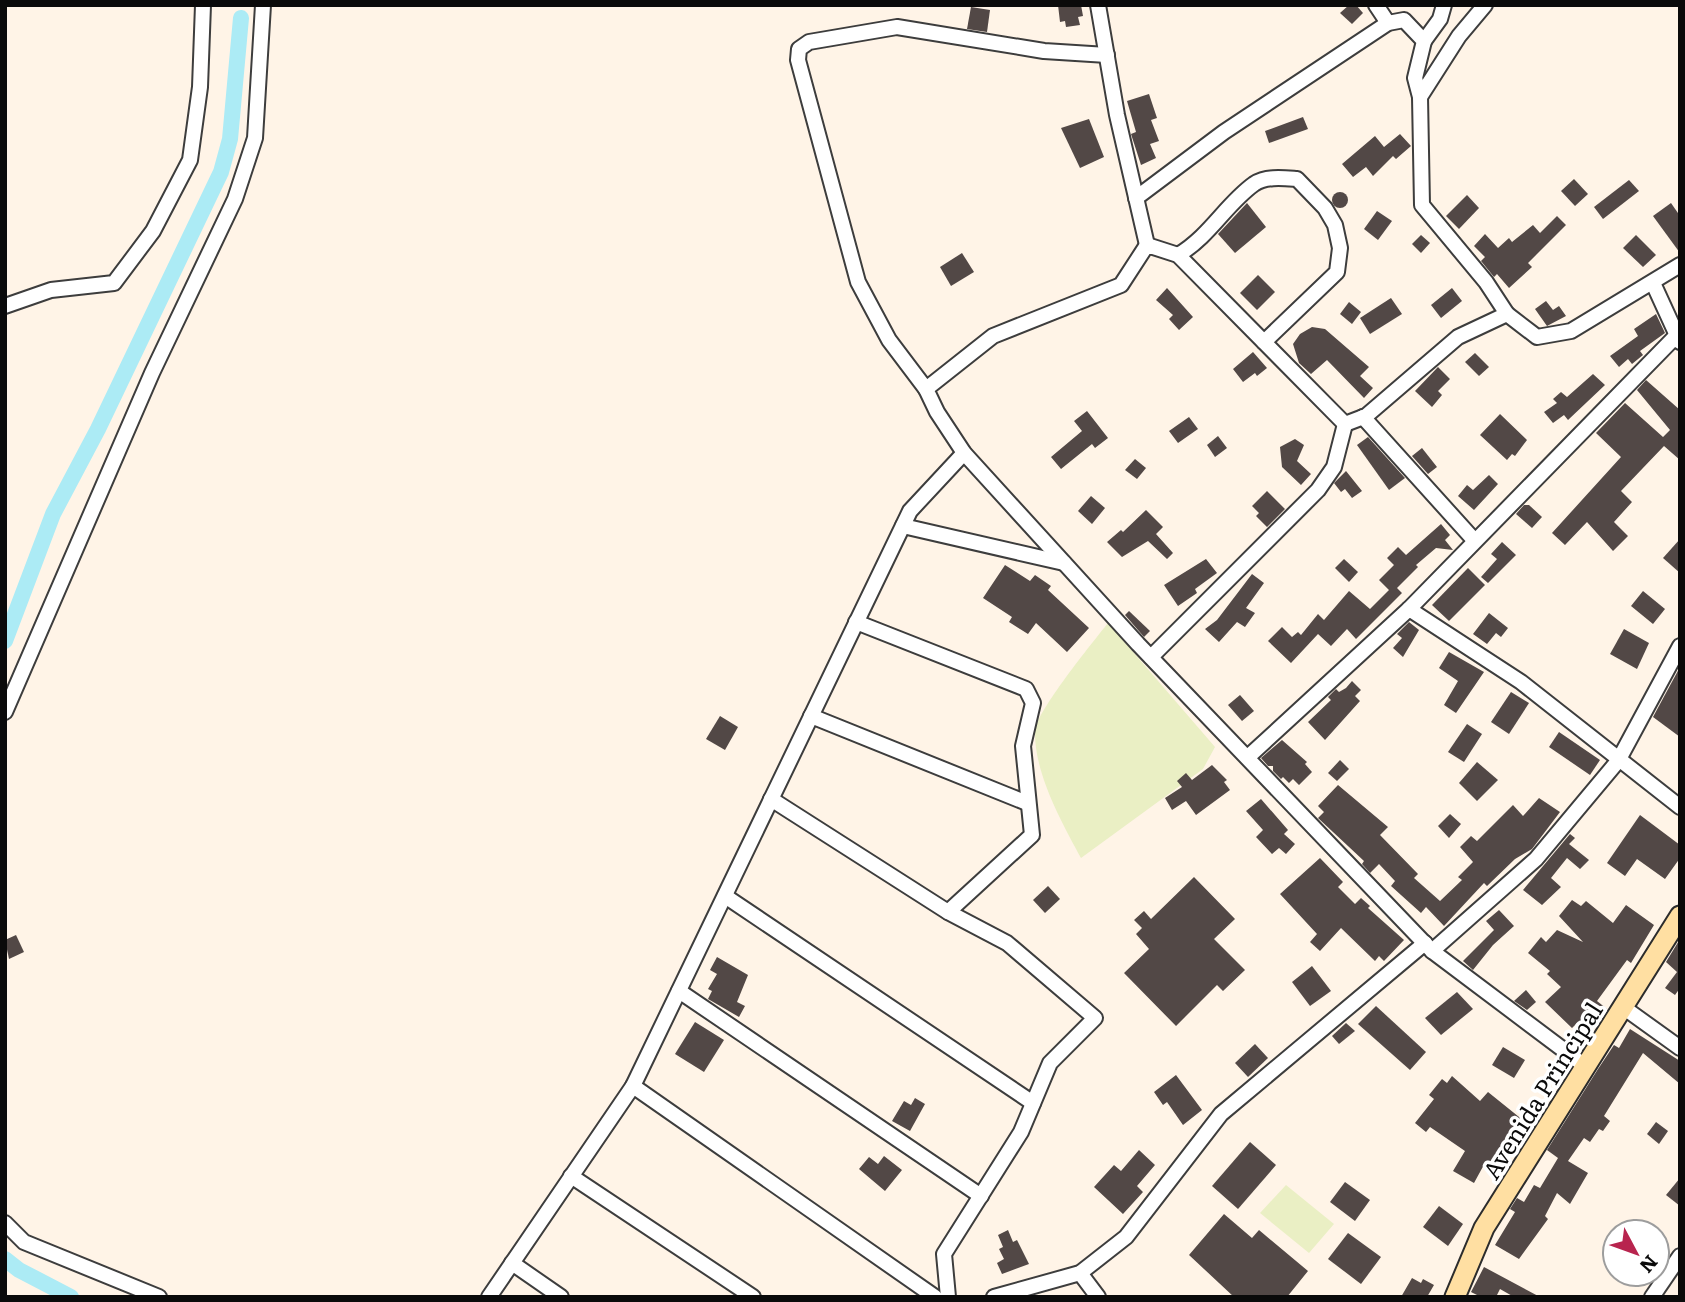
<svg xmlns="http://www.w3.org/2000/svg" width="1685" height="1302" font-family="Literata,serif">
	<style>
		.pitch { fill: #eaefc4 }
		.lines { fill: none; stroke-linecap: round; stroke-linejoin: round }
		.canal { stroke: #acebf5; stroke-width: 16 }
		.building { fill: #524846 }
		.street-casing { stroke: #3d3d3d; stroke-width: 18 }
		.secondary-casing { stroke: #2c2c2c; stroke-width: 23 }
		.street { stroke: #fff; stroke-width: 14 }
		.secondary { stroke: #ffdfa2; stroke-width: 19 }
		.labels { text-anchor: middle; dominant-baseline: central; stroke-width: 7; stroke-linejoin: round; paint-order: stroke }
		.street-label { font-size: 24px; fill: #0a0a0a; stroke: #fff }
	</style>
	<rect width="100%" height="100%" fill="#fff4e7"/>
	<g class="pitch">
		<path d="M 1108,623 L 1215,747 L 1203,769 L 1081,858 C 1062,823 1034,773 1035,731 C 1036,712 1093,642 1108,623 Z"/>
		<polygon points="1286,1185 1334,1224 1309,1253 1260,1213"/>
	</g>
	<g class="lines">
		<g class="canal">
			<polyline points="5,641 53,514 98,429 221,172 230,139 241,18"/>
			<polyline points="5,1259 19,1270 71,1297"/>
		</g>
	</g>
	<g class="building">
		<polygon points="1058,5 1081,5 1083,16 1078,17 1080,25 1066,27 1065,21 1060,22"/>
		<polygon points="1349,5 1356,5 1363,13 1352,24 1340,13"/>
		<polygon points="971,7 990,10 987,32 967,29"/>
		<polygon points="1149,94 1157,118 1151,120 1159,141 1150,144 1156,158 1141,165 1131,134 1136,132 1127,101"/>
		<polygon points="1303,117 1308,129 1269,143 1265,131"/>
		<polygon points="1089,119 1104,157 1080,168 1061,128"/>
		<polygon points="1400,134 1411,146 1396,159 1393,156 1373,176 1366,167 1353,177 1342,164 1375,136 1384,147"/>
		<polygon points="1574,179 1588,194 1575,206 1561,191"/>
		<polygon points="1629,180 1639,191 1603,219 1594,207"/>
		<circle cx="1340" cy="200" r="8"/>
		<polygon points="1467,195 1479,208 1459,229 1446,216"/>
		<polygon points="1247,203 1266,227 1235,253 1218,234"/>
		<polygon points="1671,203 1680,216 1680,253 1653,216"/>
		<polygon points="1377,211 1392,221 1378,240 1364,229"/>
		<polygon points="1557,216 1566,225 1528,263 1532,267 1509,288 1497,274 1494,277 1481,261 1485,257 1474,246 1485,234 1498,248 1509,238 1512,242 1533,225 1540,233"/>
		<polygon points="1421,235 1430,243 1421,253 1412,244"/>
		<polygon points="1636,235 1656,255 1643,267 1623,248"/>
		<polygon points="962,253 974,272 951,286 940,267"/>
		<polygon points="1258,275 1275,292 1257,310 1240,293"/>
		<polygon points="1167,288 1193,317 1179,330 1169,319 1173,315 1156,300"/>
		<polygon points="1452,288 1462,301 1441,318 1431,305"/>
		<polygon points="1391,298 1402,314 1370,334 1360,318"/>
		<polygon points="1546,301 1553,310 1559,306 1566,316 1547,326 1535,309"/>
		<polygon points="1349,302 1361,312 1352,324 1340,314"/>
		<polygon points="1656,314 1665,333 1640,351 1643,355 1632,364 1628,359 1619,367 1610,356 1638,336 1634,329"/>
		<polygon points="1312,327 1325,329 1369,367 1360,376 1373,388 1364,398 1327,360 1311,374 1299,363 1293,344 1300,334"/>
		<polygon points="1253,352 1267,368 1257,376 1255,373 1243,382 1233,369"/>
		<polygon points="1475,353 1489,367 1479,376 1465,362"/>
		<polygon points="1438,367 1450,379 1438,391 1442,395 1432,407 1415,391"/>
		<polygon points="1593,374 1605,385 1568,420 1564,415 1553,423 1544,412 1557,403 1553,399 1561,392 1567,397"/>
		<polygon points="1646,380 1680,410 1680,460 1664,446 1621,491 1632,502 1614,522 1628,536 1613,551 1587,522 1565,545 1552,533 1621,457 1596,433 1625,403 1663,437 1670,430 1637,390"/>
		<polygon points="1087,411 1108,438 1095,448 1092,444 1061,469 1051,457 1082,431 1074,421"/>
		<polygon points="1500,414 1527,440 1515,456 1512,454 1507,460 1480,435"/>
		<polygon points="1189,417 1198,429 1178,443 1169,431"/>
		<polygon points="1218,436 1227,448 1215,457 1207,445"/>
		<polygon points="1368,437 1405,478 1389,490 1357,445"/>
		<polygon points="1295,439 1304,445 1297,461 1311,474 1301,485 1282,467 1280,447"/>
		<polygon points="1422,448 1437,467 1428,474 1412,456"/>
		<polygon points="1135,459 1146,468 1137,479 1125,470"/>
		<polygon points="1346,471 1362,491 1352,498 1345,489 1341,492 1334,483"/>
		<polygon points="1489,475 1498,484 1474,510 1458,496 1467,485 1473,490"/>
		<polygon points="1267,491 1285,509 1267,527 1256,516 1259,513 1252,506"/>
		<polygon points="1091,496 1105,508 1092,524 1078,511"/>
		<polygon points="1524,505 1529,505 1542,517 1532,528 1516,514"/>
		<polygon points="1146,510 1163,527 1156,534 1173,553 1167,559 1148,541 1122,557 1107,542 1121,530 1123,532"/>
		<polygon points="1441,524 1450,535 1445,540 1453,550 1436,548 1416,565 1418,567 1397,588 1402,593 1356,639 1347,629 1331,646 1318,634 1291,663 1268,641 1282,627 1292,637 1298,632 1301,635 1318,614 1324,620 1349,591 1370,609 1389,590 1379,580 1394,565 1387,558 1398,547 1406,555"/>
		<polygon points="1680,539 1680,573 1663,558"/>
		<polygon points="1502,542 1516,555 1488,583 1481,577 1497,559 1491,554"/>
		<polygon points="1206,559 1217,573 1195,589 1197,593 1178,606 1164,585"/>
		<polygon points="1344,559 1358,572 1349,582 1335,568"/>
		<polygon points="1005,565 1030,581 1035,575 1051,586 1048,590 1089,628 1067,652 1036,623 1028,634 1009,622 1012,617 983,598"/>
		<polygon points="1468,568 1485,585 1449,621 1432,605"/>
		<polygon points="1252,574 1264,583 1246,608 1255,613 1245,627 1237,622 1219,642 1205,629 1217,620"/>
		<polygon points="1643,591 1665,609 1653,624 1631,606"/>
		<polygon points="1129,611 1150,631 1144,637 1125,615"/>
		<polygon points="1489,613 1508,628 1501,637 1496,633 1487,644 1473,634"/>
		<polygon points="1409,622 1419,630 1403,657 1393,648 1402,638 1397,634"/>
		<polygon points="1624,629 1649,643 1637,669 1610,654"/>
		<polygon points="1449,652 1484,672 1456,713 1444,705 1458,681 1439,668"/>
		<polygon points="1680,667 1680,737 1653,717"/>
		<polygon points="1352,681 1361,690 1355,696 1360,701 1325,740 1308,722 1331,700 1328,697 1336,689 1339,692 1346,688"/>
		<polygon points="1511,692 1529,703 1509,734 1491,722"/>
		<polygon points="1240,695 1254,711 1242,721 1228,705"/>
		<polygon points="720,716 738,727 725,750 706,739"/>
		<polygon points="1467,724 1482,734 1464,762 1448,752"/>
		<polygon points="1559,732 1600,760 1590,775 1549,747"/>
		<polygon points="1282,740 1307,762 1305,764 1312,772 1299,785 1293,779 1289,783 1283,777 1281,779 1273,771 1273,766 1268,766 1261,758"/>
		<polygon points="1340,760 1349,769 1337,781 1328,773"/>
		<polygon points="1477,762 1498,780 1477,801 1459,783"/>
		<polygon points="1212,765 1227,780 1224,782 1230,790 1196,815 1186,801 1172,810 1165,798 1182,787 1177,781 1186,773 1192,780"/>
		<polygon points="1338,785 1388,827 1380,835 1418,874 1414,878 1440,901 1462,880 1458,877 1473,862 1460,847 1471,836 1477,841 1513,805 1523,816 1539,798 1560,812 1532,849 1515,859 1487,886 1484,883 1444,926 1426,907 1421,913 1391,886 1395,881 1379,864 1370,873 1362,864 1364,861 1318,818 1324,812 1318,806"/>
		<polygon points="1261,799 1288,830 1284,834 1295,844 1286,854 1279,848 1272,854 1256,837 1263,830 1246,811"/>
		<polygon points="1450,814 1461,824 1449,838 1438,826"/>
		<polygon points="1640,815 1680,845 1680,858 1665,879 1637,859 1625,876 1607,863"/>
		<polygon points="1570,834 1575,838 1569,844 1589,860 1580,869 1567,858 1551,878 1561,887 1542,905 1523,890"/>
		<polygon points="1320,858 1343,882 1338,887 1355,904 1361,898 1370,906 1368,908 1404,940 1384,961 1379,956 1375,961 1341,928 1320,951 1310,942 1317,934 1280,894"/>
		<polygon points="1194,877 1235,919 1214,939 1245,970 1223,991 1217,985 1176,1026 1124,973 1149,949 1136,934 1142,928 1134,920 1144,911 1151,919"/>
		<polygon points="1048,886 1060,899 1045,913 1033,900"/>
		<polygon points="1572,900 1581,906 1586,901 1613,923 1626,905 1654,925 1631,963 1627,960 1597,1001 1607,1009 1599,1019 1592,1014 1580,1026 1577,1023 1572,1028 1545,1002 1561,987 1547,974 1550,971 1528,953 1541,937 1546,942 1557,930 1583,942 1559,916"/>
		<polygon points="1499,910 1514,926 1493,945 1473,970 1463,961 1494,930 1486,921"/>
		<polygon points="16,935 24,952 9,959 5,940"/>
		<polygon points="1680,939 1680,988 1675,995 1665,988 1677,972 1666,962"/>
		<polygon points="717,957 748,975 737,1002 745,1006 739,1017 708,999 712,991 708,989 717,974 710,970"/>
		<polygon points="1312,966 1331,991 1310,1006 1292,982"/>
		<polygon points="1526,990 1536,1002 1527,1010 1514,1001"/>
		<polygon points="1457,992 1473,1009 1441,1035 1425,1018"/>
		<polygon points="1376,1006 1426,1052 1410,1070 1358,1024"/>
		<polygon points="695,1022 724,1040 704,1072 675,1054"/>
		<polygon points="1346,1023 1355,1031 1339,1044 1332,1036"/>
		<polygon points="1630,1029 1680,1061 1680,1084 1643,1053 1604,1116 1610,1121 1603,1131 1599,1129 1590,1142 1584,1138 1568,1161 1588,1173 1570,1204 1557,1193 1545,1216 1548,1219 1519,1259 1495,1245 1515,1212 1510,1209 1517,1198 1524,1202 1534,1185 1540,1188 1558,1158 1547,1150 1598,1069 1614,1045 1619,1048"/>
		<polygon points="1255,1044 1268,1058 1248,1077 1235,1063"/>
		<polygon points="1503,1047 1525,1060 1514,1078 1492,1065"/>
		<polygon points="1176,1075 1202,1110 1183,1125 1167,1102 1163,1105 1154,1092"/>
		<polygon points="1452,1076 1480,1101 1488,1092 1524,1121 1495,1167 1486,1161 1474,1183 1453,1171 1465,1151 1430,1127 1426,1132 1415,1123 1434,1099 1429,1095 1442,1079 1447,1083"/>
		<polygon points="915,1098 925,1104 910,1131 892,1121 904,1101 911,1105"/>
		<polygon points="1656,1122 1668,1131 1659,1144 1647,1134"/>
		<polygon points="1250,1142 1276,1165 1238,1209 1212,1186"/>
		<polygon points="1139,1150 1155,1165 1137,1186 1143,1192 1123,1214 1094,1187 1114,1165 1121,1171"/>
		<polygon points="884,1156 902,1170 885,1191 859,1169 869,1157 878,1164"/>
		<polygon points="1680,1178 1680,1206 1666,1195"/>
		<polygon points="1345,1182 1370,1200 1355,1221 1330,1202"/>
		<polygon points="1439,1206 1463,1224 1448,1246 1423,1227"/>
		<polygon points="1224,1214 1252,1238 1259,1230 1308,1271 1287,1297 1234,1297 1189,1255"/>
		<polygon points="1008,1230 1013,1242 1017,1240 1029,1264 1002,1274 997,1263 1004,1259 999,1249 1003,1247 998,1235"/>
		<polygon points="1348,1233 1381,1257 1361,1284 1328,1259"/>
		<polygon points="1484,1267 1540,1297 1514,1297 1500,1289 1496,1297 1481,1297 1471,1292"/>
		<polygon points="1412,1278 1421,1283 1423,1279 1434,1285 1427,1297 1401,1297"/>
	</g>
	<g class="lines">
		<defs>
			<g id="street">
				<polyline points="1098,5 1117,115 1147,245"/>
				<polyline points="1376,5 1388,23"/>
				<polyline points="1485,5 1459,36 1420,97 1422,205 1486,282 1507,314"/>
				<polyline points="1424,41 1440,19 1444,5"/>
				<polyline points="1136,198 1224,132 1388,23 1404,20 1424,41 1415,78 1420,97"/>
				<path d="M 1178,255 C 1210,236 1226,204 1254,184 C 1266,176 1283,178 1297,179 L 1325,208 L 1335,225 L 1340,248 L 1337,272 L 1264,342"/>
				<polyline points="1653,283 1680,342"/>
				<polyline points="5,306 51,290 114,283 153,231 190,160 200,87 203,5"/>
				<polyline points="926,389 889,340 858,282 798,60 799,49 809,42 897,27 1044,51 1107,55"/>
				<polyline points="1363,417 1474,540"/>
				<polyline points="903,526 1064,563"/>
				<polyline points="1409,609 1676,336"/>
				<polyline points="856,622 1026,689 1033,703 1023,746 1032,835 948,912"/>
				<polyline points="1151,657 1318,490 1334,467 1345,424"/>
				<polyline points="5,712 152,373 235,199 255,138 263,5"/>
				<polyline points="811,716 1027,803"/>
				<polyline points="1248,757 1409,609 1521,682 1680,807"/>
				<polyline points="771,799 948,912 1007,943 1095,1018 1050,1063 1021,1132 944,1254 948,1297"/>
				<polyline points="725,896 1033,1103"/>
				<polyline points="1432,951 1536,859 1618,761 1680,646"/>
				<polyline points="679,991 981,1196"/>
				<polyline points="1623,1007 1680,1048"/>
				<polyline points="1585,1066 1432,951 1138,644 964,453 937,412 926,389 993,336 1121,285 1147,245 1178,255 1345,424 1366,416 1458,337 1507,314 1537,337 1571,331 1680,265"/>
				<polyline points="633,1086 935,1297"/>
				<polyline points="571,1176 753,1297"/>
				<polyline points="5,1223 24,1242 159,1297"/>
				<polyline points="512,1263 561,1297"/>
				<polyline points="1080,1273 1098,1297"/>
				<polyline points="489,1297 633,1086 910,511 964,453"/>
				<polyline points="994,1297 1080,1273 1126,1237 1221,1114 1425,943"/>
				<polyline points="1652,1297 1680,1256"/>
			</g>
			<polyline id="secondary" points="1455,1297 1484,1228 1680,916"/>
		</defs>
		<use href="#street" class="street-casing"/>
		<use href="#secondary" class="secondary-casing"/>
		<use href="#street" class="street"/>
		<use href="#secondary" class="secondary"/>
	</g>
	<g class="labels">
		<g class="street-label">
			<text transform="translate(1541 1090) rotate(-58)">Avenida Principal</text>
		</g>
	</g>
	<rect width="1685" height="1302" fill="none" stroke="#0a0a0a" stroke-width="14"/>
	<g transform="translate(1636 1253) rotate(131)"><circle r="33" fill="#ffffff" stroke="#9d9d9d" stroke-width="2"/>
	<path d="M0-5L12 26L0 18L-12 26Z" fill="#b8244e"/>
	<text y="-10" font-size="19" font-weight="bold" text-anchor="middle" fill="#0a0a0a">N</text>
	</g>
</svg>
